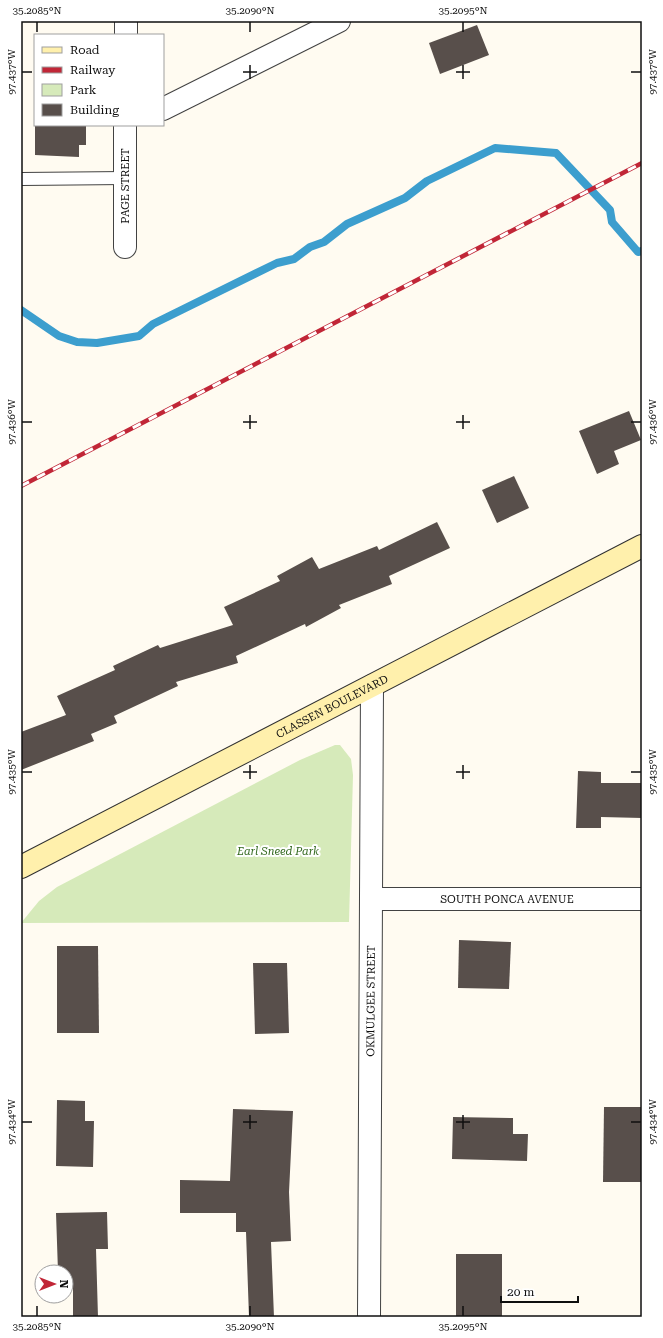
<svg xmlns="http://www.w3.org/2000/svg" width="663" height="1338" font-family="'Roboto Serif',serif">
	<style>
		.green { fill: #d6eaba }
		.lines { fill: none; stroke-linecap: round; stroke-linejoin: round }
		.stream { stroke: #3c9ece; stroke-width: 8 }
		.building { fill: #584f4b }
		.service-casing { stroke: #424242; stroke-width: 14 }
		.minor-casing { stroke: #424242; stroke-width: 24 }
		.secondary-casing { stroke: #313131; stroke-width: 24 }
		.service { stroke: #fff; stroke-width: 12 }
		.minor { stroke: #fff; stroke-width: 22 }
		.secondary { stroke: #fff0ac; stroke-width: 22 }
		.rail-casing { stroke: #c12637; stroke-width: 4.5 }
		.rail { stroke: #fff; stroke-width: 3; stroke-dasharray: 9; stroke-linecap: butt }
		.ticks { fill: none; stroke: #0f0f0f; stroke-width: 1.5 }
		.labels { text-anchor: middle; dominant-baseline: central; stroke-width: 4; stroke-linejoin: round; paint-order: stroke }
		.street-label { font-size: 11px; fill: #0f0f0f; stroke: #fff }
		.park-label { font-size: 11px; font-style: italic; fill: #32681e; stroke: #fff }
		.neatline { fill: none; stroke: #0f0f0f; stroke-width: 1.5 }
		.ticks-label { font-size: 10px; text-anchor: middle; fill: #0f0f0f }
	</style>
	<rect width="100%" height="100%" fill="#fffbf1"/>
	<polygon class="green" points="335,745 340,745 351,759 353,775 349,922 21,923 39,901 57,887 300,760"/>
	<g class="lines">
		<polyline class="stream" points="21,310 59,336 77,342 97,343 139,336 153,324 277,263 294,259 310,247 324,242 347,224 405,198 427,181 495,148 556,153 610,210 612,222 638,252 642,251"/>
	</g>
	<g class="building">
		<polygon points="477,25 489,55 440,74 429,43"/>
		<polygon points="35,125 86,125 86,145 79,145 79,157 35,155"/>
		<polygon points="629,411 641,440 614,451 619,464 597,474 579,431"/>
		<polygon points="514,476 529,508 497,523 482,490"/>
		<polygon points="437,522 450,548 389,576 392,584 339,605 341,608 306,627 305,624 236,656 238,663 176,682 178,686 114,716 117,723 91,734 94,741 21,770 21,732 66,715 57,696 115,670 113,666 158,645 160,648 233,625 224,607 280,581 277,576 312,557 319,569 377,546 379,550"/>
		<polygon points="578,771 601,772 601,783 642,783 642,818 601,817 601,828 576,828"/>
		<polygon points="459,940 511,942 509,989 458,988"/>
		<polygon points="57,946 98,946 99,1033 57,1033"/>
		<polygon points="253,963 287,963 289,1033 255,1034"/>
		<polygon points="57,1100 85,1101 85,1121 94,1121 93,1167 56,1166"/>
		<polygon points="604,1107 642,1107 642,1182 603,1182"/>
		<polygon points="233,1109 293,1111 289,1192 291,1241 271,1242 274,1317 249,1317 246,1232 236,1232 236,1213 180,1213 180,1180 230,1181"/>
		<polygon points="453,1117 513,1118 513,1134 528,1134 527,1161 452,1159"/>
		<polygon points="107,1212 108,1249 96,1249 98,1317 73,1317 73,1288 66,1288 66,1272 58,1272 56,1213"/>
		<rect x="456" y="1254" width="46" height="63"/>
	</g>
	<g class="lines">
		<defs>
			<polyline id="service" points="21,179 125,178"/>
			<g id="minor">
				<polyline points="126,35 126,21"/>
				<polyline points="163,109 339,21"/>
				<polyline points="125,247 125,125"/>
				<path id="s1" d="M 371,899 L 642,899"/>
				<path id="s2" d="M 369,1317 L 372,686"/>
			</g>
			<g id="secondary">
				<path id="s3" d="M 21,867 L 642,546"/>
			</g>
		</defs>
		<use href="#service" class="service-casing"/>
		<use href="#minor" class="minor-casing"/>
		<use href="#secondary" class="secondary-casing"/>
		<use href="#service" class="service"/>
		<use href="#minor" class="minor"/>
		<use href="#secondary" class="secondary"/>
		<defs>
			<polyline id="rail" points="21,486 642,163"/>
		</defs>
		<use href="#rail" class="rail-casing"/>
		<use href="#rail" class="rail"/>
	</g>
	<path class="ticks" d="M 37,22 L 37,32M 250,22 L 250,32M 463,22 L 463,32M 250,65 L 250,79M 463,65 L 463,79M 22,72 L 32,72M 243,72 L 257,72M 456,72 L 470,72M 631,72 L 641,72M 250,415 L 250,429M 463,415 L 463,429M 22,422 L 32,422M 243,422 L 257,422M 456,422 L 470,422M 631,422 L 641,422M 250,765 L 250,779M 463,765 L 463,779M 22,772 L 32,772M 243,772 L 257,772M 456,772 L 470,772M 631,772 L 641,772M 250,1115 L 250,1129M 463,1115 L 463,1129M 22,1122 L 32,1122M 243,1122 L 257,1122M 456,1122 L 470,1122M 631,1122 L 641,1122M 37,1306 L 37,1316M 250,1306 L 250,1316M 463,1306 L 463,1316"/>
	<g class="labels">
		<g class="street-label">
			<text transform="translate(125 186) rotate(-90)">PAGE STREET</text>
			<text stroke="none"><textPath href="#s3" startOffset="350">CLASSEN BOULEVARD</textPath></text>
			<text stroke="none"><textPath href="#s1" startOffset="136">SOUTH PONCA AVENUE</textPath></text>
			<text stroke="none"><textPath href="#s2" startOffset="316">OKMULGEE STREET</textPath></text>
		</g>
		<g class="park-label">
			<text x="278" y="851">Earl Sneed Park</text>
		</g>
	</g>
	<rect width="663" height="1338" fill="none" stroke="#ffffff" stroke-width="44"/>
	<rect x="34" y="34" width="130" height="92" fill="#ffffff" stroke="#9f9f9f"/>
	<rect x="42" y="47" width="20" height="6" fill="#fff0ac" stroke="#9f9f9f"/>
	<text x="70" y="54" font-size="12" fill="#0f0f0f">Road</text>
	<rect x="42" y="67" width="20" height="6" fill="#c12637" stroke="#9f9f9f"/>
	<text x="70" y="74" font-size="12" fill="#0f0f0f">Railway</text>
	<rect x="42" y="84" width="20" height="12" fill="#d6eaba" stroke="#9f9f9f"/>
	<text x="70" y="94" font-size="12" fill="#0f0f0f">Park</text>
	<rect x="42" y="104" width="20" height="12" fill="#584f4b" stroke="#9f9f9f"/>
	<text x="70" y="114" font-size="12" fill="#0f0f0f">Building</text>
	<g transform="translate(54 1284) rotate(90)"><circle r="19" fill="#ffffff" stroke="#9f9f9f"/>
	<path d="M0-3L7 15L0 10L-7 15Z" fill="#c12637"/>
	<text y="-6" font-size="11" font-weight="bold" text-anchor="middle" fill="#0f0f0f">N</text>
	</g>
	<path d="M501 1296v6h77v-6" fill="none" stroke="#0f0f0f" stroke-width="2"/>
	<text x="507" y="1296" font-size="12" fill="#0f0f0f" stroke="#ffffff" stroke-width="3" paint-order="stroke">20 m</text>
	<rect x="22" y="22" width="619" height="1294" class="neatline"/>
	<g class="ticks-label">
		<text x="37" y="14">35.2085°N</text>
		<text x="250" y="14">35.2090°N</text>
		<text x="463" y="14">35.2095°N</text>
		<text transform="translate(652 72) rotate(-90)" y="4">97.437°W</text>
		<text transform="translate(11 72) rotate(-90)" y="4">97.437°W</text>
		<text transform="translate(11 422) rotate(-90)" y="4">97.436°W</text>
		<text transform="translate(652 422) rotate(-90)" y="4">97.436°W</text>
		<text transform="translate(11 772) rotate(-90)" y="4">97.435°W</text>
		<text transform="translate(652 772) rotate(-90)" y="4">97.435°W</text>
		<text transform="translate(652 1122) rotate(-90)" y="4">97.434°W</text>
		<text transform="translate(11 1122) rotate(-90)" y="4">97.434°W</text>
		<text x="37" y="1330">35.2085°N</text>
		<text x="250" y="1330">35.2090°N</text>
		<text x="463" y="1330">35.2095°N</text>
	</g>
</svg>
